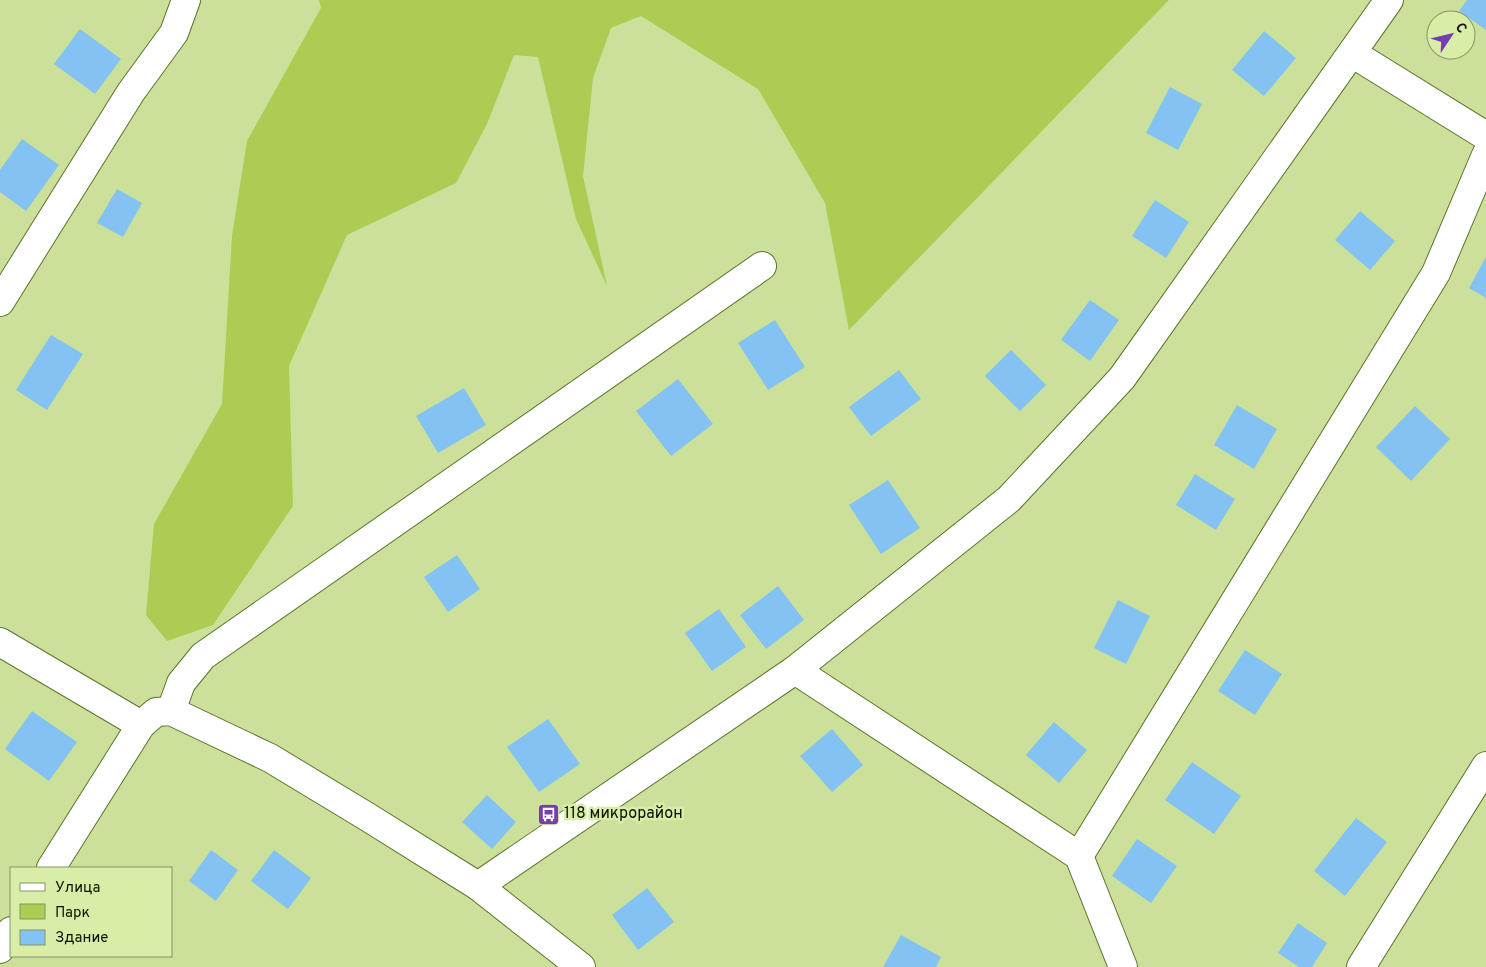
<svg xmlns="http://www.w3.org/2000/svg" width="1486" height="967" font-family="Overpass,sans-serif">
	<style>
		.green { fill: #accc54 }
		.building { fill: #83c2f2 }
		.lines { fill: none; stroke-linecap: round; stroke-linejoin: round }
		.minor-casing { stroke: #5f712e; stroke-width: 30 }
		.tertiary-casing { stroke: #5f712e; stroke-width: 30 }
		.minor { stroke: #fff; stroke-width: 28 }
		.tertiary { stroke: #fff; stroke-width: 28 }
		.labels { text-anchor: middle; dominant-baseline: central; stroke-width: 5; stroke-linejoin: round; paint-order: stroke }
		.poi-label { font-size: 16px; fill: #0c1200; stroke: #d8eea7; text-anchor: start }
	</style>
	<rect width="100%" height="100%" fill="#cbe19a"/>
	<polygon class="green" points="319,0 1169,0 849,330 825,203 758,89 641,16 611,28 593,78 583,176 607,286 576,219 538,57 514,55 487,124 456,183 347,235 289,366 293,506 213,625 167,641 146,615 154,524 222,404 232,236 247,141 321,8"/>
	<g class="building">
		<polygon points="1467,0 1486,0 1486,30 1459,11"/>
		<polygon points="80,29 121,59 95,94 54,64"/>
		<polygon points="1264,31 1296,58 1264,96 1232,70"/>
		<polygon points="1170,87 1202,104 1178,150 1146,133"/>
		<polygon points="22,139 59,165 26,211 0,192 0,170"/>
		<polygon points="117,189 142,203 123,237 97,223"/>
		<polygon points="1155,200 1189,222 1166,258 1132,236"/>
		<polygon points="1360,211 1395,241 1370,270 1335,240"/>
		<polygon points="1486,257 1486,298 1469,288"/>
		<polygon points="1090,300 1119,320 1090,361 1061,340"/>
		<polygon points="775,320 805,367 768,390 738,343"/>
		<polygon points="51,335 83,354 47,410 16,390"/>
		<polygon points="1011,350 1046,385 1020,411 985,376"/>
		<polygon points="899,370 921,399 871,436 849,407"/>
		<polygon points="678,379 713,424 671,456 636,411"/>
		<polygon points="464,388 486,425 438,453 416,416"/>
		<polygon points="1237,405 1277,429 1254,469 1214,445"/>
		<polygon points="1415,406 1450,439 1411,481 1376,447"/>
		<polygon points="1195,474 1235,499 1216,530 1176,505"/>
		<polygon points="888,480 920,528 881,554 849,505"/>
		<polygon points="457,555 480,589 448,612 424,577"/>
		<polygon points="778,586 804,620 766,649 740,615"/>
		<polygon points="1118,600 1150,616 1126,664 1094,648"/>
		<polygon points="719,609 746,647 712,671 685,633"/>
		<polygon points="1245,650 1282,674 1255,715 1218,691"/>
		<polygon points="32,711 77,742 49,781 5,749"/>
		<polygon points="548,719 580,764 539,792 507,747"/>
		<polygon points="1054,722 1087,750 1059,783 1026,755"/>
		<polygon points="832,729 863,765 832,792 800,756"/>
		<polygon points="1192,762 1241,796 1214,834 1165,800"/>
		<polygon points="487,795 516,822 492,849 462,822"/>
		<polygon points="1356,818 1387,842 1345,896 1314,871"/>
		<polygon points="1137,839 1177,866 1151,903 1112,876"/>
		<polygon points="211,850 238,870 216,901 189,881"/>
		<polygon points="274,850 311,878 288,909 251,881"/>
		<polygon points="647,888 674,922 638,950 612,915"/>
		<polygon points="1298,923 1327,943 1312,967 1299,967 1278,953"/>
		<polygon points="901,935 941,957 936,967 883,967"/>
	</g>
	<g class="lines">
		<defs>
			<g id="minor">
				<polyline points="1352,53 1486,136"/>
				<polyline points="0,302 131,92 174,33 186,0"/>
				<polyline points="0,642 141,725"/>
				<polyline points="795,670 1079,856 1123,967"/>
				<path d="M 171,711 L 181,683 L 203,656 C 389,525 576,397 762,266"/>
				<polyline points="1079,856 1436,273 1486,155"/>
				<polyline points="478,886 581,967"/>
				<polyline points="1361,967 1486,766"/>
			</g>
			<g id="tertiary">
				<polyline points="51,868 141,725 156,712 171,711 270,758 366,816 478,886 795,670 1009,499 1122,378 1389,0"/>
				<polyline points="0,949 11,931"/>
			</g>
		</defs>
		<use href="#minor" class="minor-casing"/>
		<use href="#tertiary" class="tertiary-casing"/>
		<use href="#minor" class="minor"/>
		<use href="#tertiary" class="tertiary"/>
	</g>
	<defs>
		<symbol id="bus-square" viewBox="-11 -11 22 22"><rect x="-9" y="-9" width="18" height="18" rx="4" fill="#763db3" stroke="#d8eea7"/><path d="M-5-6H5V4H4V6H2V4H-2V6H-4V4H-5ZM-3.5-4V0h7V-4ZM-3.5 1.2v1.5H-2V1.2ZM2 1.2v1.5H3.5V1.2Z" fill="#fff"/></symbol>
	</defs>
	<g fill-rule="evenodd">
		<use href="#bus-square" x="536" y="802" width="25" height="25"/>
	</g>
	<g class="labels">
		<g class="poi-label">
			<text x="564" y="814">118 микрорайон</text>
		</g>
	</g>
	<rect x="10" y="867" width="162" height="90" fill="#d8eea7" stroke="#869664"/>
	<rect x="20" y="883" width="25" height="8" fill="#ffffff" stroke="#869664"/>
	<text x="55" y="892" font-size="15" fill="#0c1200">Улица</text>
	<rect x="20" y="904" width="25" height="15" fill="#accc54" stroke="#869664"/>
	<text x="55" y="917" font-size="15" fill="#0c1200">Парк</text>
	<rect x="20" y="930" width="25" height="15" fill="#83c2f2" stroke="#869664"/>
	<text x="55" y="942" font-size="15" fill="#0c1200">Здание</text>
	<g transform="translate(1451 35) rotate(55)"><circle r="24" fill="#d8eea7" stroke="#869664"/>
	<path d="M0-4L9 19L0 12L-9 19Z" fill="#763db3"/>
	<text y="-8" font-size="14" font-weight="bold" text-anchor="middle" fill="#0c1200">С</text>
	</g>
</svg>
